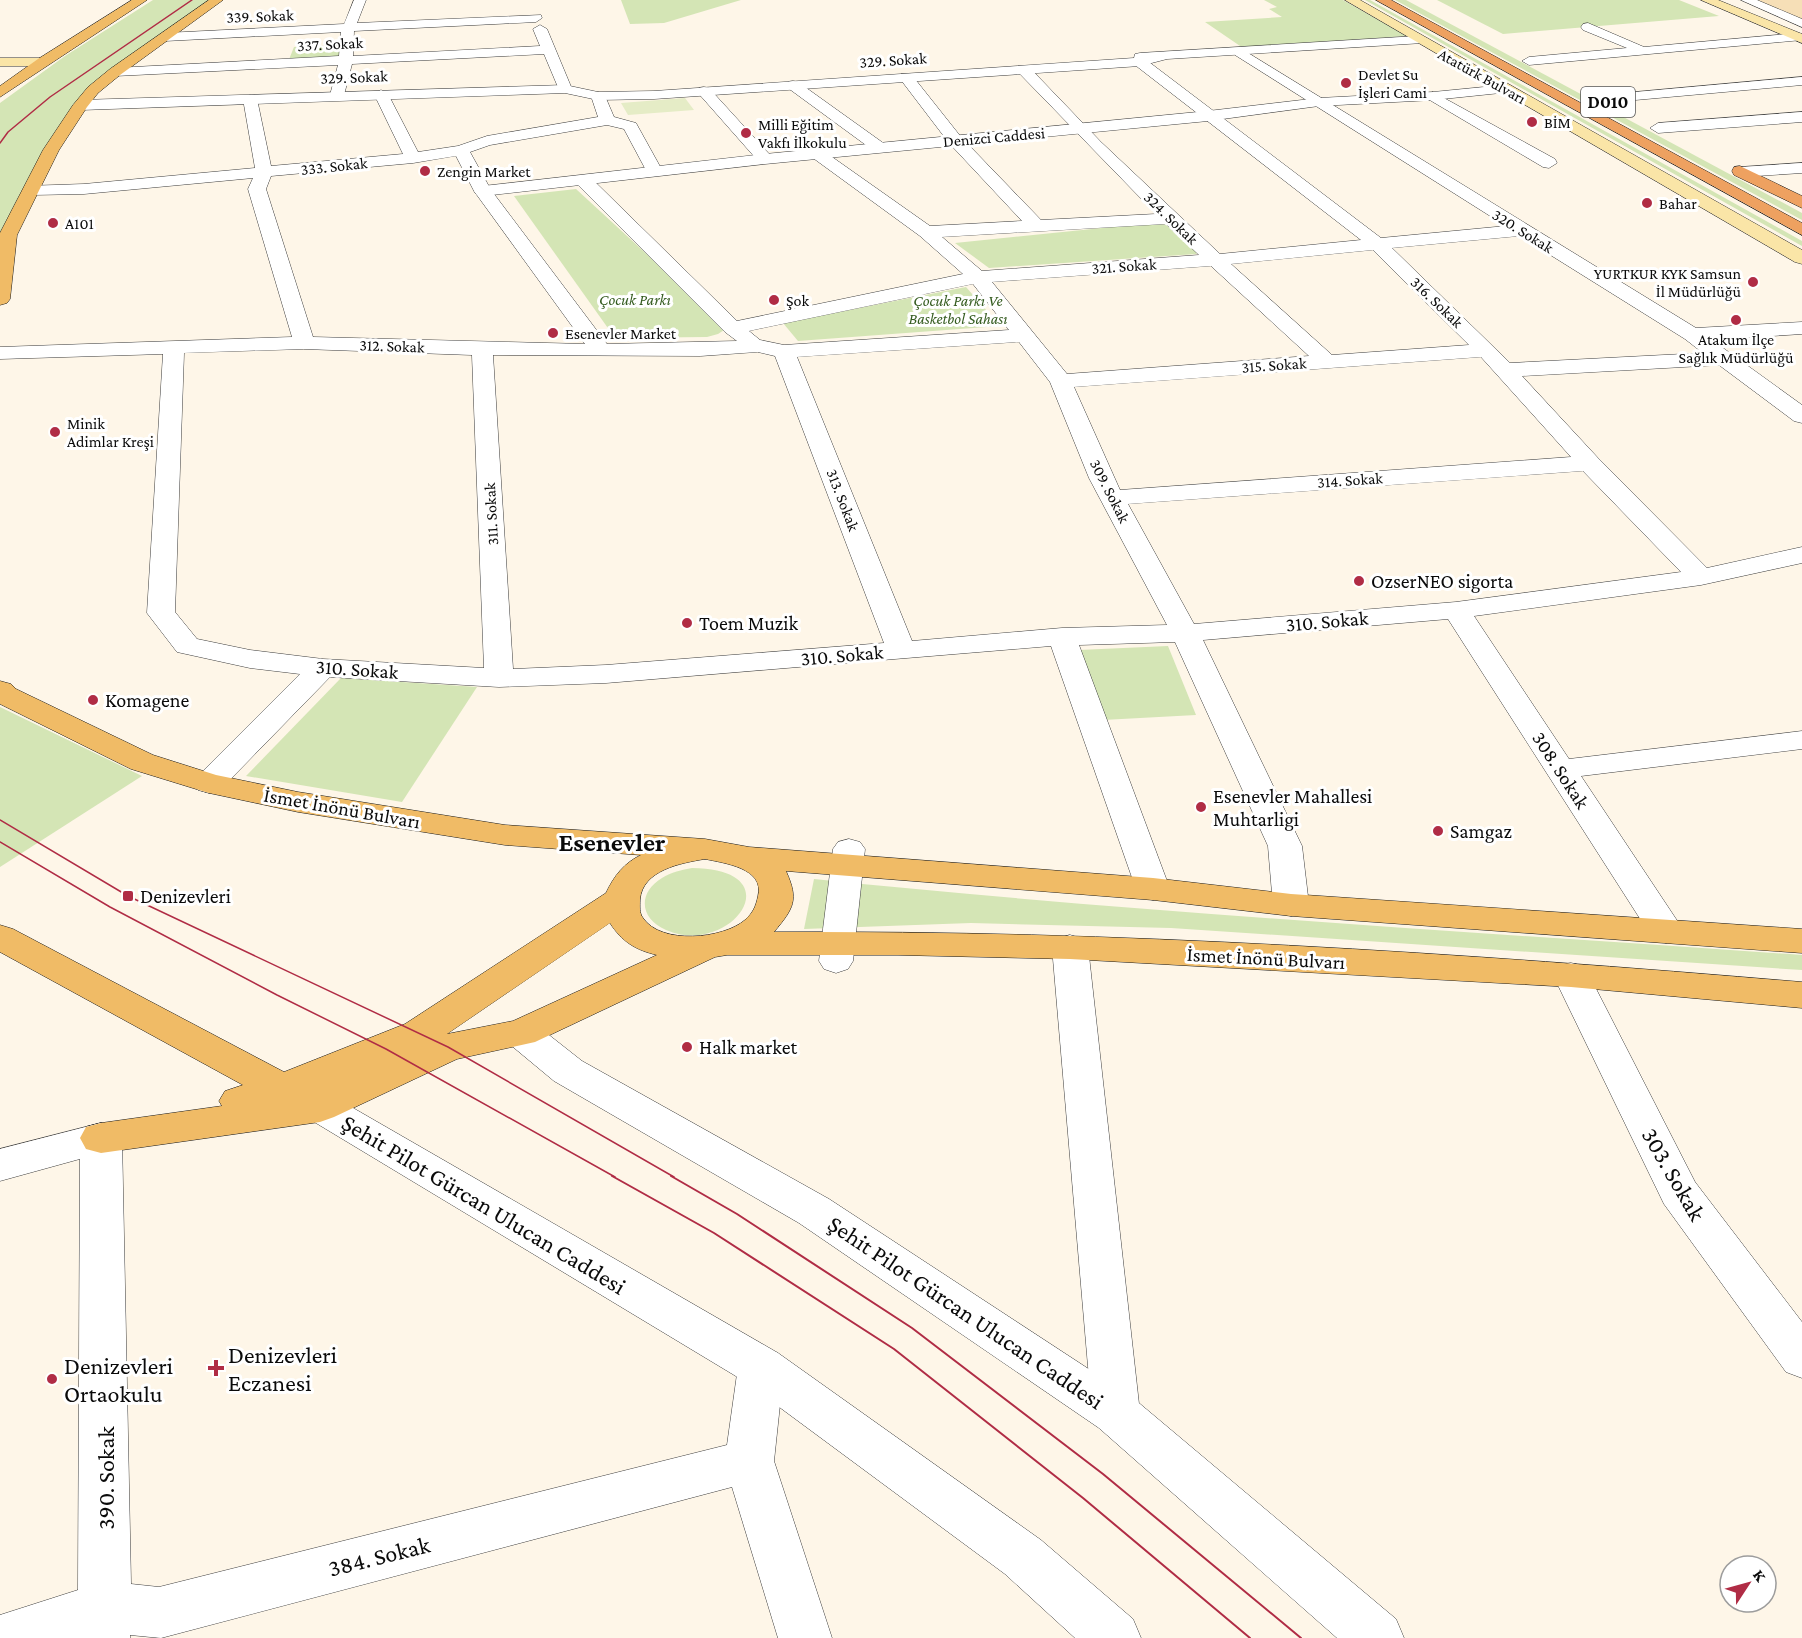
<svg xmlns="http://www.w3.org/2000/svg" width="1802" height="1638" font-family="'Crimson Pro',serif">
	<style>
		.green { fill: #d4e5b5 }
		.sand { fill: #f6dfb7 }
		.pitch { fill: #e5ecc6 }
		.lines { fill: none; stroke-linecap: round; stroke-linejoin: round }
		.pedestrian-casing { stroke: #3d3d3d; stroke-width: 1 }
		.minor-casing { stroke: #3d3d3d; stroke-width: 1 }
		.tertiary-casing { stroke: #3d3d3d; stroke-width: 1 }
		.secondary-casing { stroke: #2c2c2c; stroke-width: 1 }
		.primary-casing { stroke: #1b1b1b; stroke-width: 1 }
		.trunk-casing { stroke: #1b1b1b; stroke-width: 1 }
		.pedestrian { fill: #fff; fill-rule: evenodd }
		.minor { fill: #fff; fill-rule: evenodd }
		.tertiary { fill: #fff; fill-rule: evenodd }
		.secondary { fill: #fae5a7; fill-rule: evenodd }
		.primary { fill: #f0bb66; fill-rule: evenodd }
		.trunk { fill: #eea160; fill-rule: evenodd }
		.tram-far1 { stroke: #b02c45; stroke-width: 1.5 }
		.tram { stroke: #b02c45; stroke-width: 2 }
		.poi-dot { fill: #b02c45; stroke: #fff; stroke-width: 2 }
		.labels { text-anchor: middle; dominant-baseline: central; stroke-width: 6; stroke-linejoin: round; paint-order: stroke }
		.far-street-label { font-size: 16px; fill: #0a0a0a; stroke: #fff }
		.far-poi-label { font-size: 16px; fill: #0a0a0a; stroke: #fff; text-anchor: start }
		.far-park-label { font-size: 16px; font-style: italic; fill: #355c20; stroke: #fff }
		.shield { fill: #fff; stroke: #545454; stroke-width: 1.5 }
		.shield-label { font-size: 18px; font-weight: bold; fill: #0a0a0a }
		.poi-label { font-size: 20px; fill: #0a0a0a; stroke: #fff; text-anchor: start }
		.street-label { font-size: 20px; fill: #0a0a0a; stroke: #fff }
		.near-street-label { font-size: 24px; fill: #0a0a0a; stroke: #fff }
		.near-poi-label { font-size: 24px; fill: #0a0a0a; stroke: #fff; text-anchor: start }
		.district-label { font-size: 26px; font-weight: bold; fill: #0a0a0a; stroke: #fff }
	</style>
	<rect width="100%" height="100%" fill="#fef6e8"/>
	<g class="green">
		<polygon points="153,0 212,0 87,92 0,245 0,103 65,56"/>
		<polygon points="621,0 741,0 664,23 630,24"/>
		<polygon points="1264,0 1343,0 1407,36 1243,48 1205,22 1282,17 1269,9 1277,7"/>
		<polygon points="1365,0 1370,0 1802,241 1802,246"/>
		<polygon points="1395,0 1406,0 1802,213 1802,220"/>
		<polygon points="1437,0 1679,0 1719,16 1503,34"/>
		<polygon points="342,45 337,60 288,62 294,47"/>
		<polygon points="576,189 727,328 718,334 707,337 615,338 514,196"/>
		<polygon points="1151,223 1170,225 1198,251 1196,254 989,268 955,243"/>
		<polygon points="966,287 1000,326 798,341 783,323"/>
		<polygon points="1168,646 1196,715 1103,720 1079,650"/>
		<polygon points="341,678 477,687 402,802 246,776"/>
		<polygon points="0,707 142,776 0,867"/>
		<path d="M 692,868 C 795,869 731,958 666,930 C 640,919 637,893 662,878 C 671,872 682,870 692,868 Z"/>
		<path d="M 814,879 C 1143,913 1473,932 1802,955 L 1802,970 L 1171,928 L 971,923 L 804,929 Z"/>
	</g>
	<polygon class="sand" points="1757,0 1802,0 1802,20"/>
	<polygon class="pitch" points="685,98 694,110 628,115 621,103"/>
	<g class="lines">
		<defs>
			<g id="pedestrian">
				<polygon points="1741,0 1757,0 1802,19 1802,27"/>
				<polygon points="849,839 860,842 865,849 853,961 848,969 836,973 824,969 819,961 833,849 838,842"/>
			</g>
			<g id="minor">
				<polygon points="354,0 366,0 357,23 541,15 542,18 536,22 354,31 353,56 540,46 533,29 540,25 547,29 572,89 570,92 560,92 544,54 352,64 344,95 337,99 330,95 338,65 115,76 108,72 115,68 339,56 341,32 165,41 158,37 165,33 344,24"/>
				<polygon points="1588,23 1644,47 1798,33 1802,34 1802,40 1529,65 1522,61 1529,57 1627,48 1583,30 1581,27 1583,24"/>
				<path d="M 1240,48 L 1696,328 L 1802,322 L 1802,334 L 1712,340 L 1802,405 L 1802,423 L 1794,421 L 1719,365 L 1522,376 L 1598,458 L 1707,568 L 1802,547 L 1802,563 L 1701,585 L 1474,616 L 1569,759 L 1802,731 L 1802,749 L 1581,776 L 1684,931 L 1679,939 L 1666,943 L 1653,939 L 1448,619 L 1203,640 L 1302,846 L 1309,905 L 1303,913 L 1291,916 L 1279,913 L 1273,905 L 1268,846 L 1175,642 L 1079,645 L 1170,889 L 1165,897 L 1153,900 L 1141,897 L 1136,889 L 1051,646 L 606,683 L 499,687 L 330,677 L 220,790 L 209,793 L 198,790 L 193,783 L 198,776 L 300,674 L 250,668 L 177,652 L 147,613 L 163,354 L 0,359 L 0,347 L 292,337 L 248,189 L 253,178 L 84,194 L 32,195 L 26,194 L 23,190 L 26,186 L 84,184 L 255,168 L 243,99 L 250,95 L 257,99 L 271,166 L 403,154 L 374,94 L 381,90 L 388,94 L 418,152 L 458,146 L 487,136 L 598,117 L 591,96 L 598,92 L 605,96 L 614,117 L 636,123 L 662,170 L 660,174 L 648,174 L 624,129 L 607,125 L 490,145 L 470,152 L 491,190 L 607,344 L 737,341 L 725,332 L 577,184 L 575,180 L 577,176 L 589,176 L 737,321 L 963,274 L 920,236 L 813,158 L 811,155 L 813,152 L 825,152 L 930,226 L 1022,221 L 949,143 L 901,80 L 899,77 L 901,74 L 911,74 L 961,137 L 1041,220 L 1156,214 L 1018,72 L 1016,69 L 1018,66 L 1028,66 L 1101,142 L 1220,254 L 1361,240 L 1135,65 L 1133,62 L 1135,59 L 1145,59 L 1381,238 L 1506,226 L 1235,55 L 1233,52 ZM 456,156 L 474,191 L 585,344 L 313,337 L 266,189 L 271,176 L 413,163 ZM 1166,224 L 1199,255 L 982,271 L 942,237 ZM 1520,236 L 1685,339 L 1703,353 L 1510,363 L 1392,248 ZM 1373,250 L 1469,345 L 1332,355 L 1231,264 ZM 1211,266 L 1309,356 L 1067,374 L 992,282 ZM 973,284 L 1009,330 L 784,345 L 760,340 L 749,331 ZM 1019,342 L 1050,382 L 1089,478 L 1167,625 L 1062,628 L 912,641 L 797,357 ZM 304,349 L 472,355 L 484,668 L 323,659 L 250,650 L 197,639 L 175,612 L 184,353 ZM 758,352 L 775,356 L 884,643 L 606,665 L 513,669 L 493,355 L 700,356 ZM 1481,357 L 1571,457 L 1120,490 L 1074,387 ZM 1583,471 L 1681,572 L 1456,602 L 1194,624 L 1128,504 Z"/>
				<polygon points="1802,77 1802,85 1602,103 1595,99 1602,95"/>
				<polygon points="793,81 798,82 886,145 888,148 886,151 874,151 788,88 786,85 788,82"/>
				<polygon points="704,87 709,88 771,156 773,159 771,162 759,162 699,94 697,91 699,88"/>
				<polygon points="1433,92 1555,159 1557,163 1549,168 1543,167 1428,99 1426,96"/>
				<polygon points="1802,112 1802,122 1658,133 1650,128 1658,123"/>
				<polygon points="1802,163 1802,173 1741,177 1733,172 1741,167"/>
				<polygon points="1070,935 1083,939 1088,947 1140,1413 1133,1428 1116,1434 1099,1428 1092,1413 1052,947 1057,939"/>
				<polygon points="1571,963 1584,966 1589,975 1695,1182 1802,1322 1802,1378 1786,1372 1664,1204 1553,975 1558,966"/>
				<polygon points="101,1123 116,1127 122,1138 131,1584 159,1587 727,1445 738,1367 744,1353 761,1347 778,1353 784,1367 774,1461 832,1638 778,1638 732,1487 161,1638 130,1635 130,1638 0,1638 0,1615 78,1590 80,1138 86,1127"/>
			</g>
			<g id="tertiary">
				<polygon points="1418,36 1423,37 1425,40 1423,43 1167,59 1140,66 654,99 598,100 565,93 81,110 73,105 81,100 565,85 598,92 654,91 1134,58 1135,54 1140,53"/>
				<polygon points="1505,85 1510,86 1512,89 1510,92 1433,100 1319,106 1208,121 765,164 483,196 477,195 474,191 477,187 483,186 765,154 1208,111 1319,98 1433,92"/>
				<polygon points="521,1020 535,1024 582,1061 829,1199 1133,1398 1396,1619 1404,1638 1337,1638 1099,1428 799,1223 554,1081 507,1042 502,1033 507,1024"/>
				<polygon points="320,1092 334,1097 778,1353 1041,1540 1133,1619 1141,1638 1075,1638 1005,1574 744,1381 306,1117 300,1107 306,1097"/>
				<polygon points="101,1123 116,1127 122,1138 116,1149 0,1181 0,1149"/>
			</g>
			<g id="secondary">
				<polygon points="1345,0 1360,0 1802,250 1802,264 1795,262"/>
				<polygon points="1701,0 1718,0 1802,34 1802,43"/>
				<polygon points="0,58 43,58 50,62 43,66 0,66"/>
			</g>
			<g id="primary">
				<polygon points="132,0 147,0 0,97 0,86 38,59"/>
				<polygon points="209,0 223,0 120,75 98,93 87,107 59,150 17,235 10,299 7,303 0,305 0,233 43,150 73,105 88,87 110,69"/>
				<path d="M 0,681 L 11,684 L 16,689 L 153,755 L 216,775 L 298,792 L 505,825 L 705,839 L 749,847 L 1153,878 L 1291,894 L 1802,929 L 1802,953 L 1291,916 L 1153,900 L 786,871 C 799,900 794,908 774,932 C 1117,930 1460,953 1802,982 L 1802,1008 L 1571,987 L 1070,959 L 898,955 L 727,955 L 715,957 L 535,1042 L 457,1059 L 334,1117 L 320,1122 L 101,1153 L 86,1149 L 80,1138 L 86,1127 L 101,1123 L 222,1106 L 219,1101 L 225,1091 L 243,1085 L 0,952 L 0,925 L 13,929 L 284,1072 L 405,1024 L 606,893 C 614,876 624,863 641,855 L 505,845 L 298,812 L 209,793 L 131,769 L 0,704 ZM 705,859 C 724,863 765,868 758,896 C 756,906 753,913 745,920 C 723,939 661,945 643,918 C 639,913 640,906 640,900 C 642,870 681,863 705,859 ZM 610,923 C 622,942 636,950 657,955 L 513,1021 L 447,1034 Z"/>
			</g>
			<g id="trunk">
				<polygon points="1376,0 1391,0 1802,223 1802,235"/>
				<polygon points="1740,166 1802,196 1802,208 1734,175 1732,171 1734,167"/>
			</g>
		</defs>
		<use href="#pedestrian" class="pedestrian-casing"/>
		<use href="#minor" class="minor-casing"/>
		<use href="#tertiary" class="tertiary-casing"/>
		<use href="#secondary" class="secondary-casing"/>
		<use href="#primary" class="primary-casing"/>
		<use href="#trunk" class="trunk-casing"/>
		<use href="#pedestrian" class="pedestrian"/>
		<use href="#minor" class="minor"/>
		<use href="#tertiary" class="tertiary"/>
		<use href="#secondary" class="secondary"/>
		<use href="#primary" class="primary"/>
		<use href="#trunk" class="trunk"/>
		<g class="tram-far1">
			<polyline points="0,143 8,132 50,97 192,0"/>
			<polyline points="0,820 128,896 448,1047 674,1177"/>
			<polyline points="0,842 110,907 277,995 386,1049 615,1177"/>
		</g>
		<g class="tram">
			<polyline points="612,1176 714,1233 894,1349 1083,1498 1250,1638"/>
			<polyline points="671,1176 737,1214 912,1328 1103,1474 1301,1638"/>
		</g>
	</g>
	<g class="poi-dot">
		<circle cx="1346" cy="83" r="6"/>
		<circle cx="1532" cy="122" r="6"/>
		<circle cx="746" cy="133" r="6"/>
		<circle cx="425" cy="171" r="6"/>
		<circle cx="1647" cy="203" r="6"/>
		<circle cx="53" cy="223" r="6"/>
		<circle cx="1753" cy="282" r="6"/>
		<circle cx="774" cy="300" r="6"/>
		<circle cx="1736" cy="320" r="6"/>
		<circle cx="553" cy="333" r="6"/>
		<circle cx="55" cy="432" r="6"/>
		<circle cx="1359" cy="581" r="6"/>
		<circle cx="687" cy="623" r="6"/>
		<circle cx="93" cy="700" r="6"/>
		<circle cx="1201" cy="807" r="6"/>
		<circle cx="1438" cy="831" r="6"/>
		<rect x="122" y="890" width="12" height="12" rx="3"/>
		<circle cx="687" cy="1047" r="6"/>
		<path d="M213 1359h6v6h6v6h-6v6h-6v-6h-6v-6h6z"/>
		<circle cx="52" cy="1379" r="6"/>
	</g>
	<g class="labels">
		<g class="far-street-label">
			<text transform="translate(260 16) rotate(-2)">339. Sokak</text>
			<text transform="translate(330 44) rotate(-3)">337. Sokak</text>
			<text transform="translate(893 60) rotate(-4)">329. Sokak</text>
			<text transform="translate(1482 76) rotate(29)">Atatürk Bulvarı</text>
			<text transform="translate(354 77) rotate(-2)">329. Sokak</text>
			<text transform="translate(994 137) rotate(-5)">Denizci Caddesi</text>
			<text transform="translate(334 166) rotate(-6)">333. Sokak</text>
			<text transform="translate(1171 218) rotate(44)">324. Sokak</text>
			<text transform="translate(1523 231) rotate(32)">320. Sokak</text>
			<text transform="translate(1124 266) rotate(-4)">321. Sokak</text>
			<text transform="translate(1437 302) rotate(44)">316. Sokak</text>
			<text transform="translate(392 346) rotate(2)">312. Sokak</text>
			<text transform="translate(1274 365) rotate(-4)">315. Sokak</text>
			<text transform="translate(1350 480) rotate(-4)">314. Sokak</text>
			<text transform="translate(1110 491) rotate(63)">309. Sokak</text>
			<text transform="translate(843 500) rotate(69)">313. Sokak</text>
			<text transform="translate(491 514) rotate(-93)">311. Sokak</text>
		</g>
		<g class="far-poi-label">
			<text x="1358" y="74">Devlet Su<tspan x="1358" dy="18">İşleri Cami</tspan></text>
			<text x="1544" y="122">BİM</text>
			<text x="758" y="124">Milli Eğitim<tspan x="758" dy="18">Vakfı İlkokulu</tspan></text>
			<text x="437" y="171">Zengin Market</text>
			<text x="1659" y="203">Bahar</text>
			<text x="65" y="223">A101</text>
			<text x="1741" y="273" text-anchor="end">YURTKUR KYK Samsun<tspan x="1741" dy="18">İl Müdürlüğü</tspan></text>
			<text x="786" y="300">Şok</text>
			<text x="565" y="333">Esenevler Market</text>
			<text x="1736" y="339" text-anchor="middle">Atakum İlçe<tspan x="1736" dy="18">Sağlık Müdürlüğü</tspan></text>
			<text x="67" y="423">Minik<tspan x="67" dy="18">Adimlar Kreşi</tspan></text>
		</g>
		<g class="far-park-label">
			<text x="635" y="299">Çocuk Parkı</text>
			<text x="958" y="300">Çocuk Parkı Ve<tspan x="958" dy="18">Basketbol Sahası</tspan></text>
		</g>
		<rect class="shield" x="1581" y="87" width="54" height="30" rx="4.5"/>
		<g class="shield-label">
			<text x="1608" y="102">D010</text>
		</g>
		<g class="poi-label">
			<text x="1371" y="581">OzserNEO sigorta</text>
			<text x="699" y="623">Toem Muzik</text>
			<text x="105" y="700">Komagene</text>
			<text x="1213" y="796">Esenevler Mahallesi<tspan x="1213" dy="23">Muhtarligi</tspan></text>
			<text x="1450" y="831">Samgaz</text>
			<text x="140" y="896">Denizevleri</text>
			<text x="699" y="1047">Halk market</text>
		</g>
		<g class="street-label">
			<text transform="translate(1327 621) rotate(-5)">310. Sokak</text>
			<text transform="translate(842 655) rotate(-5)">310. Sokak</text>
			<text transform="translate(357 669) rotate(4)">310. Sokak</text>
			<text transform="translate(1561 770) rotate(57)">308. Sokak</text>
			<text transform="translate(342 808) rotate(10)">İsmet İnönü Bulvarı</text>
			<text transform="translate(1266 958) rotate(3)">İsmet İnönü Bulvarı</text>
		</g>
		<g class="near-street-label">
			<text transform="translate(1674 1174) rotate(60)">303. Sokak</text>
			<text transform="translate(484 1204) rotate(31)">Şehit Pilot Gürcan Ulucan Caddesi</text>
			<text transform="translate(966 1312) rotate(34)">Şehit Pilot Gürcan Ulucan Caddesi</text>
			<text transform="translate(105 1478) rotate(-90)">390. Sokak</text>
			<text transform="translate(379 1556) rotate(-14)">384. Sokak</text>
		</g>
		<g class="near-poi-label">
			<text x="228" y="1354">Denizevleri<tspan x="228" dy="28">Eczanesi</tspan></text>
			<text x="64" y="1365">Denizevleri<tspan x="64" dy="28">Ortaokulu</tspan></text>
		</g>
		<g class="district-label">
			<text x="612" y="842">Esenevler</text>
		</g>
	</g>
	<g transform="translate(1748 1584) rotate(54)"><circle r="28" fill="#ffffff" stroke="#9d9d9d" stroke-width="1.5"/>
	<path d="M0-4.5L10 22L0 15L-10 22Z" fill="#b02c45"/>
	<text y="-9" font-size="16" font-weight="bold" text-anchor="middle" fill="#0a0a0a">K</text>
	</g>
</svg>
